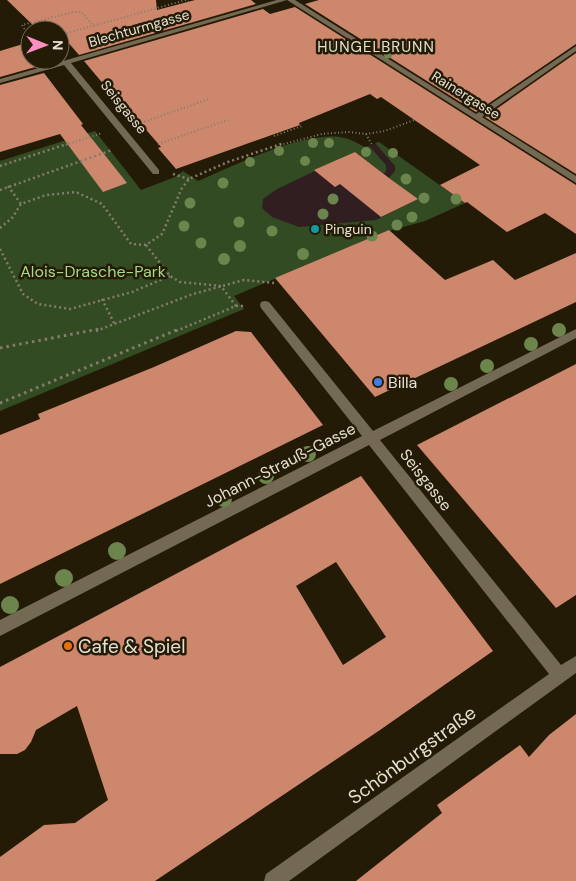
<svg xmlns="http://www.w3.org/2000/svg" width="576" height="881" font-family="'DM Sans',sans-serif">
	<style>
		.education { fill: #311e21 }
		.green { fill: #324b22 }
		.building { fill: #cd876c; fill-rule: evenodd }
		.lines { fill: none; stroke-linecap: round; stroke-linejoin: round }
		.path-far2 { stroke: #847d6c; stroke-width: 2; stroke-dasharray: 1 2.5; stroke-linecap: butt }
		.path-far1 { stroke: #847d6c; stroke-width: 2.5; stroke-dasharray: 2 3; stroke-linecap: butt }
		.path { stroke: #847d6c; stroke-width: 3; stroke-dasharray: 2.5 4; stroke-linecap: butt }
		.minor { fill: #746a53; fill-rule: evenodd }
		.tree { fill: #6c854d }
		.culture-dot { fill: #0f9aa8; stroke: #241b07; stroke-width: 2 }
		.shop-dot { fill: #3f7fe0; stroke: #241b07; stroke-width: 2 }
		.food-dot { fill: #e8710a; stroke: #241b07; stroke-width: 2 }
		.labels { text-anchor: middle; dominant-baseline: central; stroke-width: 5; stroke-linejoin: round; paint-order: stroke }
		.far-street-label { font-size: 14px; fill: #e6e0d3; stroke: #241b07 }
		.far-poi-label { font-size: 14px; fill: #e6e0d3; stroke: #241b07; text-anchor: start }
		.far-neighbourhood-label { font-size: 15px; letter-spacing: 1px; fill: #e6e0d3; stroke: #241b07 }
		.park-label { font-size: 16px; fill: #a6db86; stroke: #241b07 }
		.poi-label { font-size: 16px; fill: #e6e0d3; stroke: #241b07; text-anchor: start }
		.street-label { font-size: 16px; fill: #e6e0d3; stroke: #241b07 }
		.near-poi-label { font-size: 19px; fill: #e6e0d3; stroke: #241b07; text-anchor: start }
		.near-street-label { font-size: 19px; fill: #e6e0d3; stroke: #241b07 }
	</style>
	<rect width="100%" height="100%" fill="#241b07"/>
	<polygon class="education" points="329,136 345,138 365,147 379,142 465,203 425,221 385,232 318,261 198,181 276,148"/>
	<path class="green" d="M 95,131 L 141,190 L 175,177 L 183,171 L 198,181 C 233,166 307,129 344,138 C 351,139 358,144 365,147 L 369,146 L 386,165 L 386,171 L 384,174 L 355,152 L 277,189 L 263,199 L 262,208 L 272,217 L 299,227 L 376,220 L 417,199 L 389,178 L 395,171 L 395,166 L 375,143 L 379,142 L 465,203 L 425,221 L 385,232 L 234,296 L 244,309 L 0,411 L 0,161 Z"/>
	<g class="building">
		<polygon points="7,0 156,0 157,10 195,0 251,0 256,4 79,55 60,33 60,30 56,28 54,30 38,30"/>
		<polygon points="319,0 576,0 576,44 476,112 305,4"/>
		<polygon points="295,7 576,185 576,234 545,213 507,232 467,202 465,203 440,185 480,165 381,97 377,99 370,94 299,123 300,125 176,169 158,148 161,147 129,110 126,111 84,61 263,9 270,14"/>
		<polygon points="23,44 30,54 30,60 35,60 39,66 0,77 0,51"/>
		<polygon points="576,53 576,174 485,117"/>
		<polygon points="44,73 83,124 81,125 127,183 103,192 60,134 0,152 0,85"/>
		<polygon points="355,152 389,178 418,199 381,217 340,184 335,187 314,170"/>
		<polygon points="389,230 445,280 493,260 515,280 576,253 576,302 375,397 275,278"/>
		<polygon points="236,331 251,332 323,425 0,584 0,435 40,419 38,414 154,367"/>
		<polygon points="576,364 576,595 556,608 417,445"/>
		<path d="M 361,476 L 493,651 L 380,730 L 155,881 L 0,881 L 0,857 L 44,825 L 75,823 L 108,800 L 77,706 L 36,730 L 31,742 L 25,750 L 17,754 L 0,754 L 0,667 ZM 336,562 L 386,637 L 343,665 L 296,586 Z"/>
		<polygon points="576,714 576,881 356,881 442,813 437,805 520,745 529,757 549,735"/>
	</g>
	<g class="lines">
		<g class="path-far2">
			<polyline points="60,35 186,0 188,2"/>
			<polyline points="30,38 22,25 73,12 81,12 94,26"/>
			<polyline points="141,123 209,99"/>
			<polyline points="366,134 372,145"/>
			<polyline points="274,136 302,126"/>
			<polyline points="158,144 228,120"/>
			<polyline points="66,145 102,133"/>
			<polyline points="280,145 322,134 349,132 366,134 385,131 414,120"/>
		</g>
		<g class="path-far1">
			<polyline points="0,166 70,143"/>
			<polyline points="173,174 189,179"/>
			<polyline points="8,186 21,204"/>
			<polyline points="0,190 112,150"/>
			<polyline points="0,228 12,218 21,204 46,195 76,192 102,204 131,244 146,245"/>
			<polyline points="0,249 23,294 38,304 70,309 132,292 170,276"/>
			<polyline points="102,299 115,325"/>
			<polyline points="236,306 221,286 180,282 170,276 146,245 162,234 182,188 189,179 228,162 284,143"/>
			<polyline points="96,331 193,294 244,280 274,283"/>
			<polyline points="176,331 236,306 245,306"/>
		</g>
		<g class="path">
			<polyline points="0,348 99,329"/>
			<polyline points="0,403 179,329"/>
		</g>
		<g class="minor">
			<polygon points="277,0 295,0 476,114 576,46 576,51 482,117 576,176 576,183 287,0 71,63 159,170 159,174 153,174 64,65 0,83 0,79"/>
			<polygon points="265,301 269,302 373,431 576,329 576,338 380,440 561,665 576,656 576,673 289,881 264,881 266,874 549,674 369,445 0,636 0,620 362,436 261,308 260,305 261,302"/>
		</g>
	</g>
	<g class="tree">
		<circle cx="388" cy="54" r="4.5"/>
		<circle cx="313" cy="143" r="5"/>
		<circle cx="329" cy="143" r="5"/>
		<circle cx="279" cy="151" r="5"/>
		<circle cx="366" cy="152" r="5"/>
		<circle cx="393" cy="153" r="5"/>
		<circle cx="305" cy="161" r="5"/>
		<circle cx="250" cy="162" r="5"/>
		<circle cx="406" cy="179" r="5.5"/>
		<circle cx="223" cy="183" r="5.5"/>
		<circle cx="424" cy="198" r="5.5"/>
		<circle cx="333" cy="199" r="5.5"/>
		<circle cx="456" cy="199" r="5.5"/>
		<circle cx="190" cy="203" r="5.5"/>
		<circle cx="323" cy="214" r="5.5"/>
		<circle cx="412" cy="217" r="5.5"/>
		<circle cx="239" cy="222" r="5.5"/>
		<circle cx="397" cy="225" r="5.5"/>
		<circle cx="184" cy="226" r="5.5"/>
		<circle cx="272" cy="231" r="5.5"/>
		<circle cx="372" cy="236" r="5.5"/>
		<circle cx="201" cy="243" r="5.5"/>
		<circle cx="240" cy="246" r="6"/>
		<circle cx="303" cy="254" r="6"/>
		<circle cx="224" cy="259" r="6"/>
		<circle cx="559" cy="330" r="7"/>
		<circle cx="531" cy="344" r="7"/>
		<circle cx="487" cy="366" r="7"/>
		<circle cx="451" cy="384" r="7"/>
		<circle cx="308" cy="454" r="8"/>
		<circle cx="266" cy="476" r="8"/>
		<circle cx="224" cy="499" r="8"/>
		<circle cx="117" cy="551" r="9"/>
		<circle cx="64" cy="578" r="9"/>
		<circle cx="10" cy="605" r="9"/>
	</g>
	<circle class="culture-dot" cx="315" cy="229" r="5"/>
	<circle class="shop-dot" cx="378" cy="382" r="5"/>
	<circle class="food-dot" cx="68" cy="646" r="5"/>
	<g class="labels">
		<g class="far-street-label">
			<text transform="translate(139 28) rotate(-16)">Blechturmgasse</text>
			<text transform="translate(466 95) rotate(32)">Rainergasse</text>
			<text transform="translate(124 107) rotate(51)">Seisgasse</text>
		</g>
		<g class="far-poi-label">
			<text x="325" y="229">Pinguin</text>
		</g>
		<g class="far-neighbourhood-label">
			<text x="376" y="47">HUNGELBRUNN</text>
		</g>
		<g class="park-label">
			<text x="93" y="271">Alois-Drasche-Park</text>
		</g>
		<g class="poi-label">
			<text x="388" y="382">Billa</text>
		</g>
		<g class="street-label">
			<text transform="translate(280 465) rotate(-27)">Johann-Strauß-Gasse</text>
			<text transform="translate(426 480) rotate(52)">Seisgasse</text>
		</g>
		<g class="near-poi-label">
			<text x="78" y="646">Cafe &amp; Spiel</text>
		</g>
		<g class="near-street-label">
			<text transform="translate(412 755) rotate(-36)">Schönburgstraße</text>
		</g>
	</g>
	<g transform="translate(45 45) rotate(91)"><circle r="24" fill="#241b07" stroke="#726a59"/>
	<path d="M0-4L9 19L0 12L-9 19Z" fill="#fc8fc2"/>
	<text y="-8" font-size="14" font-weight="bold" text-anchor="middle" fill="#e6e0d3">N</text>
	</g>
</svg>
